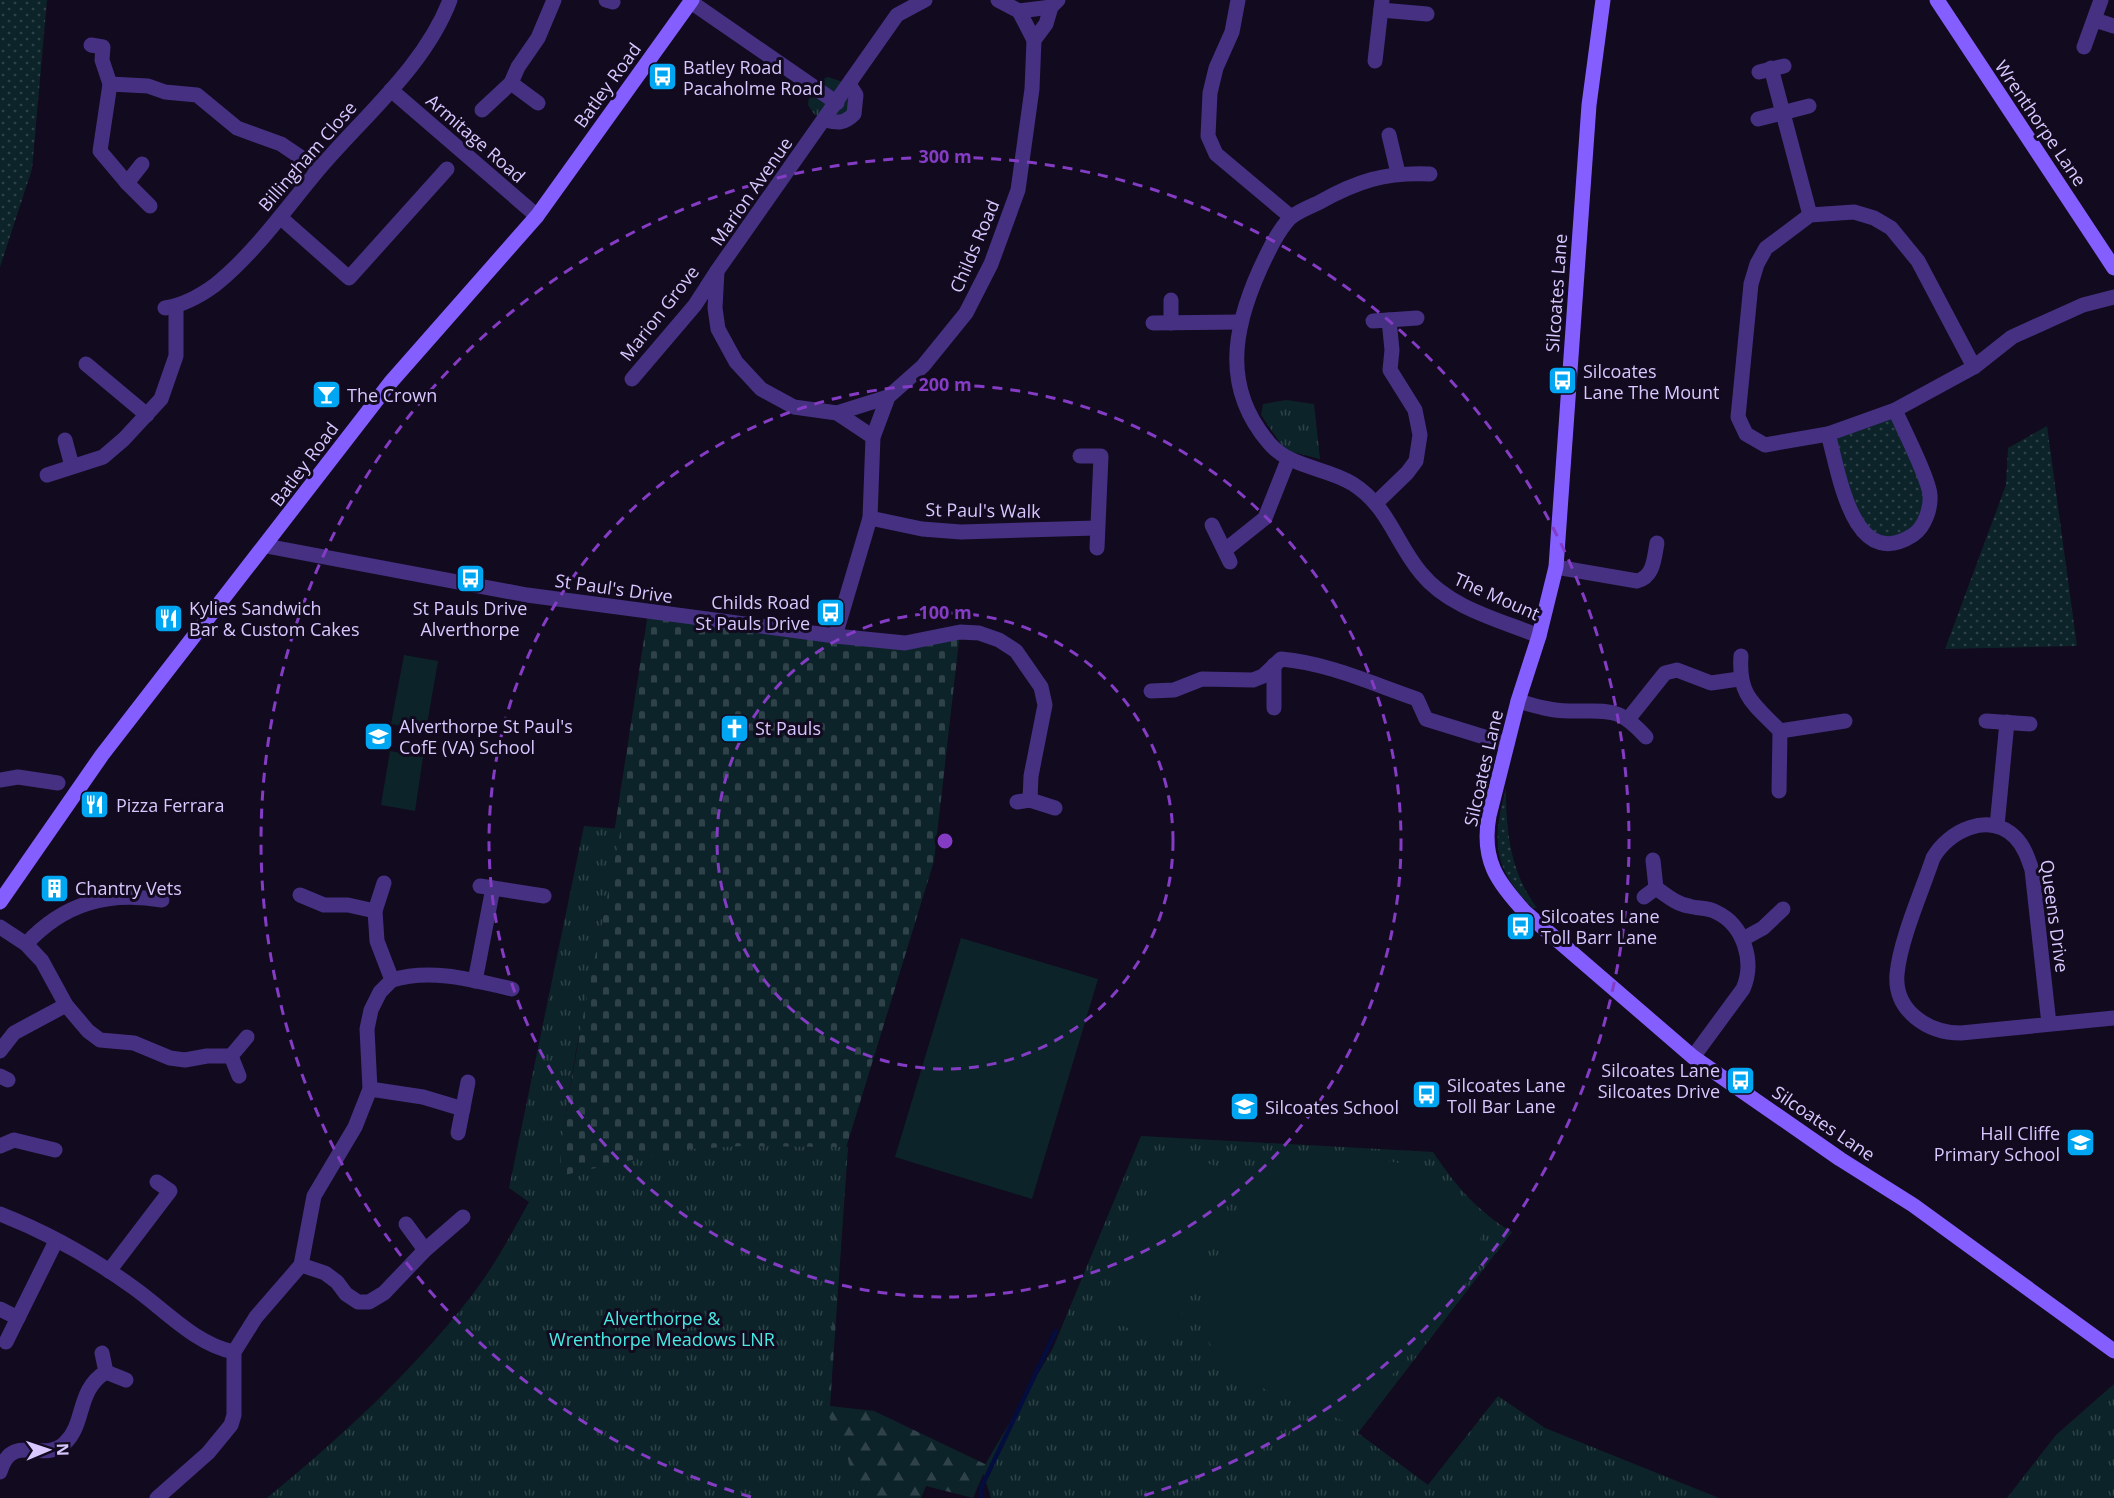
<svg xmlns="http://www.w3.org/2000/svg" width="2114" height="1498" font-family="'Open Sans',sans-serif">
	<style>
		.grass { fill: url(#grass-dots) }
		.forest { fill: url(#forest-firs) }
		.cemetery { fill: url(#cemetery-stones) }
		.park { fill: url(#park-tufts) }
		.garden { fill: #0c2429 }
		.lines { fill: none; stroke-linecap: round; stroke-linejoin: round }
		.stream { stroke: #040d3d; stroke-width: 4.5 }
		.street { stroke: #453082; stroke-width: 15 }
		.secondary { stroke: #855eff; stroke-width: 15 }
		.ring { fill: none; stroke: #843cc5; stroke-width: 3; stroke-dasharray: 10 8 }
		.labels { text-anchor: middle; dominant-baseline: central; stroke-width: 6; stroke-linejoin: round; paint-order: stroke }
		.poi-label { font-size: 18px; fill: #d9c7ff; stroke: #120a1e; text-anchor: start }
		.street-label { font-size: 18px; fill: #d9c7ff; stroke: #120a1e }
		.park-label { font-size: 18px; fill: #48eae4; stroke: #120a1e }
		.centre { fill: #843cc5; stroke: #120a1e; stroke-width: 3 }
		.ring-label { font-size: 18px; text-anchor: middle; font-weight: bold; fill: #843cc5; stroke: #120a1e; stroke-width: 6; stroke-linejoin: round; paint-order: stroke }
	</style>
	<defs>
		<pattern id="grass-dots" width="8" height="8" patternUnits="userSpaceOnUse" patternTransform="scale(1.5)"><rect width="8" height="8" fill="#0c2429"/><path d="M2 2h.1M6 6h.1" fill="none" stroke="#2f4249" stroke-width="1.8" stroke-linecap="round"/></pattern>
		<pattern id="forest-firs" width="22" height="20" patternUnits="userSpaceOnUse" patternTransform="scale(1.5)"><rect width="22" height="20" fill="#0c2429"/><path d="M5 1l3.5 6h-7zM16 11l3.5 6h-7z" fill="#2f4249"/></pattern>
		<pattern id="cemetery-stones" width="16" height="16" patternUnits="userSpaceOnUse" patternTransform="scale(1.5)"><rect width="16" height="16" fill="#0c2429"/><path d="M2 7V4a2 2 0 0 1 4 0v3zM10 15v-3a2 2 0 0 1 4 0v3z" fill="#2f4249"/></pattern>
		<pattern id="park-tufts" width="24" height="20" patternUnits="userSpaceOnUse" patternTransform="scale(1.5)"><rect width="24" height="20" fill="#0c2429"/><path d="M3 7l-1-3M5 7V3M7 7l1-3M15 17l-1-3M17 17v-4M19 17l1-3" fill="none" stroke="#2f4249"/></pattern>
	</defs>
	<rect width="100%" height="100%" fill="#120a1e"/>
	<g class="grass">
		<polygon points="0,0 47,0 32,169 0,267"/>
		<polygon points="1895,410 1929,510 1903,541 1861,531 1828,434"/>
		<polygon points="2047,426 2077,646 1945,649 2006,485 2008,448"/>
		<path d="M 1506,788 C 1506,831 1510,872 1537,908 L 1533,908 C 1492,868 1492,841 1506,788 Z"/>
	</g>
	<polygon class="forest" points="801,1145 848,1147 830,1406 874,1411 987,1465 973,1498 926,1486 921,1498 810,1498"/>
	<polygon class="cemetery" points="648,613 872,641 960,632 934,861 846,1148 554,1183 615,827"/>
	<g class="park">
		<path d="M 828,77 L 849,84 L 854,114 L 825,120 L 814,114 L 808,105 C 809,91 815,82 828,77 Z"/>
		<polygon points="1286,400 1314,404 1320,459 1285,450 1261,415 1263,404"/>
		<path d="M 584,826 L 621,829 L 576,1051 L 561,1144 L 560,1176 L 676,1150 L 742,1146 L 848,1147 L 837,1226 L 828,1414 L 865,1498 L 267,1498 C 339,1439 411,1373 469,1299 C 492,1270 511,1235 529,1202 L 509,1188 Z"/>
		<path d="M 1141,1136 L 1433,1152 C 1455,1185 1477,1211 1512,1232 L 1358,1433 L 1428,1485 L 1498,1396 L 1545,1428 L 1719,1498 L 991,1498 L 982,1470 L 1053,1348 Z"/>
		<polygon points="2114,1384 2114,1498 2007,1498 2056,1435"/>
	</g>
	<g class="garden">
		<polygon points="404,655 438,661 426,730 391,724"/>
		<polygon points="390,751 423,757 415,811 381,805"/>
		<polygon points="961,938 1098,979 1032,1199 895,1157"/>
		<polygon points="1166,1146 1239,1176 1169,1345 1097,1315"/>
		<path d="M 1290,1155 C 1325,1157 1364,1156 1399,1163 C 1438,1172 1499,1221 1476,1266 C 1466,1287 1447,1307 1433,1325 C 1406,1358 1379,1391 1352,1424 C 1294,1400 1189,1377 1201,1295 L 1250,1176 L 1260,1165 Z"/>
	</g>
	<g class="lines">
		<polyline class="stream" points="981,1498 981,1488 1056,1331"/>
		<g class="street">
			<polyline points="606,0 613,2"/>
			<polyline points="998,0 1019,11 1034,40"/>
			<polyline points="1238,0 1232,32 1216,68 1210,93 1208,136 1216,154 1291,217"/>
			<polyline points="691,2 837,103"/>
			<polyline points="1381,10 1427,14"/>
			<polyline points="1019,11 1051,7"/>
			<polyline points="2095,20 2114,26"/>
			<polyline points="91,45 103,47 102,60 110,84 100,151 127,183 150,206"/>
			<polyline points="2084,47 2101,0"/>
			<polyline points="1375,61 1382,0"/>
			<polyline points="1771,68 1810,215"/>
			<polyline points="1759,72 1784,66"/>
			<polyline points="511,83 538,103"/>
			<polyline points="110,84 148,86 165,92 197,95 237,128 281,144 318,169"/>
			<polyline points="391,90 537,216"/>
			<polyline points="482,110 511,83 518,67 538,38 554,0"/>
			<polyline points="1758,119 1809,106"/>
			<path d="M 825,120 C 838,123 844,124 854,114 L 856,95 L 849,84"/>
			<polyline points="1389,135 1398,173"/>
			<path d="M 1430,174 C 1385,172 1357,181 1318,203 C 1309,207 1297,212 1290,218 C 1277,232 1268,252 1260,269 C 1233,329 1222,388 1269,443 C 1290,468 1326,467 1353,484 C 1389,507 1395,542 1421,573 C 1449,608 1500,620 1539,636"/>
			<polyline points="127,183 142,164"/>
			<polyline points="280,217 349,278 447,169"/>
			<polyline points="1171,300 1171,323"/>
			<path d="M 165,308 C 184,305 200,296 215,285 C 255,253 286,208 319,169 C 364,116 425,66 450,0"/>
			<polyline points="1373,321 1417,318"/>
			<polyline points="1153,323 1239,322"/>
			<polyline points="86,364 147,415"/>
			<polyline points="1974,367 1918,261 1891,228 1874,218 1854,212 1810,215 1766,248 1757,264 1751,284 1738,417 1746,434 1765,445 1828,434 1895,410 1974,367 2012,337 2083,305 2114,297"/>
			<polyline points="632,379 695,305 717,271"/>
			<polyline points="888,397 837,413 794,407 761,389 736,362 718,329 715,308 717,271 897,15 925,0"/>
			<polyline points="837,413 873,437"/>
			<path d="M 1828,434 C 1839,471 1852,574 1913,535 C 1925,527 1931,508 1930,495 C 1929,479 1903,428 1895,410"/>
			<polyline points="65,440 72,466"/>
			<polyline points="1080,456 1101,456 1097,548"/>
			<polyline points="47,475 103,457 124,439 161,399 176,356 176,306"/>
			<polyline points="1377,502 1407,473 1416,461 1420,435 1415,410 1390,370 1392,350 1389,320"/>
			<polyline points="870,518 922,529 961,532 1096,528"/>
			<polyline points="1212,525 1230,562"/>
			<polyline points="266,546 527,595 835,636 870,518 873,437 888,397 923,366 966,313 991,264 1018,190 1032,89 1034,40 1046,24 1051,7 1058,0"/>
			<polyline points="1225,550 1265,518 1288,460"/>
			<path d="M 1556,567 L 1637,581 C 1654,577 1654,558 1657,543"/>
			<polyline points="835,636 905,643 960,632 979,633 999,640 1016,651 1041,687 1045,705 1031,776 1030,800"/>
			<path d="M 1741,656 C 1738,696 1754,704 1780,731 L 1845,721"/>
			<polyline points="1274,665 1274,708"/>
			<path d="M 1151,691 L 1174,690 L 1202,679 L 1253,680 L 1263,676 L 1281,659 C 1328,663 1373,684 1417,699 L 1426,719 L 1507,744"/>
			<path d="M 1518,701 C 1535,706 1552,711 1569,711 C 1608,712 1617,705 1646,737"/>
			<polyline points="1629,718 1665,673 1677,670 1711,683 1739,679"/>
			<polyline points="1986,721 2030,724"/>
			<polyline points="0,780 18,777 58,783"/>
			<polyline points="1779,791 1780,731"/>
			<polyline points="1017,802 1030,800 1055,808"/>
			<polyline points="1997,826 2007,722"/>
			<polyline points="480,886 544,896"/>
			<path d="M 1656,888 C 1666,895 1676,904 1689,906 C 1698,909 1707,907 1716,912 C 1744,925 1755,962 1743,989 L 1693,1057"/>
			<polyline points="300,895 324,905 348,905 375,911"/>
			<polyline points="1644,897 1656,888 1653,860"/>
			<polyline points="0,927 26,944 42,961 66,1005 88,1031 100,1040 134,1043 170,1058 185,1060 207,1056 231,1056"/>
			<polyline points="1743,939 1763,928 1783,909"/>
			<path d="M 26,944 C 64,903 108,891 162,900"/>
			<path d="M 392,980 C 431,968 473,980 512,989"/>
			<polyline points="475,981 493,888"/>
			<path d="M 2049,1024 L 2032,870 C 2028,858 2024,846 2015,837 C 1989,811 1948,831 1933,858 C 1922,891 1900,940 1897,974 C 1894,1011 1928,1033 1961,1033 L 2114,1018"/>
			<polyline points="0,1051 14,1033 66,1005"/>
			<polyline points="0,1076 8,1080"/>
			<polyline points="239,1076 231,1056 247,1037"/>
			<polyline points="370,1089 423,1097 463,1109"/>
			<polyline points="458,1133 468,1082"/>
			<polyline points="0,1146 14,1140 55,1150"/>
			<path d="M 0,1214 C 46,1232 94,1259 134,1288 C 165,1310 195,1344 234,1352"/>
			<polyline points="406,1224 425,1250"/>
			<polyline points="301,1265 325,1273 337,1282 346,1294 358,1302 369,1302 384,1293 425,1250 463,1217"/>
			<polyline points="109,1271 170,1191 157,1182"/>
			<polyline points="0,1309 18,1318"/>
			<polyline points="6,1342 56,1241"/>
			<polyline points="102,1353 106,1372 126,1380"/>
			<path d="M 0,1472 C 12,1431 43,1464 65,1443 C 86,1423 76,1390 106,1372"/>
			<polyline points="157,1498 208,1453 231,1425 234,1415 234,1352 256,1317 301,1265 314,1196 355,1127 370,1089 367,1029 371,1010 380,992 392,980 377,941 375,911 384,883"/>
		</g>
		<g class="secondary">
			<path d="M 1603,0 L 1589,105 L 1556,567 L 1539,636 L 1518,701 L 1489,816 C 1481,860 1497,882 1526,913 L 1693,1057 L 1840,1159 L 1913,1205 L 2114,1351"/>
			<polyline points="1937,0 2114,268"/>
			<polyline points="0,902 102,755 390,383 537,216 692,0"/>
		</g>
	</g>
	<g class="ring">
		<circle cx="945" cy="841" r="228"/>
		<circle cx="945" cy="841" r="456"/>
		<path d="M751 1497A684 684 0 1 1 1139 1497"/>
	</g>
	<defs>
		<symbol id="bus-square" viewBox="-11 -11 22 22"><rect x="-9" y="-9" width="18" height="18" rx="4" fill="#00a6f2" stroke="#120a1e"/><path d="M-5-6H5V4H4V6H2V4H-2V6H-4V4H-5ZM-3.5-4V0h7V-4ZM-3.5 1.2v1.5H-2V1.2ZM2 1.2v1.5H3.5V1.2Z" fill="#fff"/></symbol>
		<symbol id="bar-square" viewBox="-11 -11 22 22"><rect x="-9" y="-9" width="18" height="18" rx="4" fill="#00a6f2" stroke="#120a1e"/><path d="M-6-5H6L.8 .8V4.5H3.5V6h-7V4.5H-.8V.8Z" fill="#fff"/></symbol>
		<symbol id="restaurant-square" viewBox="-11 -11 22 22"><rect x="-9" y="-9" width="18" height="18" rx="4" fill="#00a6f2" stroke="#120a1e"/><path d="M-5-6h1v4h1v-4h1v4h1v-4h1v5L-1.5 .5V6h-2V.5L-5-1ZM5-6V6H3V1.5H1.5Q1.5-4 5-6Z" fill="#fff"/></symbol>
		<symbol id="church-square" viewBox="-11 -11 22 22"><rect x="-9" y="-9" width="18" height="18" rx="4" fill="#00a6f2" stroke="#120a1e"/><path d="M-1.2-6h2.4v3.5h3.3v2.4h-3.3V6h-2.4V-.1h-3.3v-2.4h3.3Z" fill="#fff"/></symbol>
		<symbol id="school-square" viewBox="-11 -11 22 22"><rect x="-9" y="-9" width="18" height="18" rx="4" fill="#00a6f2" stroke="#120a1e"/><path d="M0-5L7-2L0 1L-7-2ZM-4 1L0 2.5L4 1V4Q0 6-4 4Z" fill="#fff"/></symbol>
		<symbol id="building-square" viewBox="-11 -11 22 22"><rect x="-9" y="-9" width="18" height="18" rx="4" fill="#00a6f2" stroke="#120a1e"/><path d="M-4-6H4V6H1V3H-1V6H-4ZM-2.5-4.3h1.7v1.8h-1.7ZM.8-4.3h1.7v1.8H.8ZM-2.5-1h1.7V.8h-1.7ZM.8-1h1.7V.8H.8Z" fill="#fff"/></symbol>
	</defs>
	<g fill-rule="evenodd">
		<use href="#bus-square" x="646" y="60" width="33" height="33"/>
		<use href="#bus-square" x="1546" y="364" width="33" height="33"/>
		<use href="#bar-square" x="310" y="378" width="33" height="33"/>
		<use href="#bus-square" x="454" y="562" width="33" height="33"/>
		<use href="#bus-square" x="814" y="596" width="33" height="33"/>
		<use href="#restaurant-square" x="152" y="602" width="33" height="33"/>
		<use href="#church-square" x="718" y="712" width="33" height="33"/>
		<use href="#school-square" x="362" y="720" width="33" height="33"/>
		<use href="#restaurant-square" x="78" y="788" width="33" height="33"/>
		<use href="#building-square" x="38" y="872" width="33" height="33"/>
		<use href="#bus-square" x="1504" y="910" width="33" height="33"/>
		<use href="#bus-square" x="1724" y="1064" width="33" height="33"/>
		<use href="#bus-square" x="1410" y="1078" width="33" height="33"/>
		<use href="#school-square" x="1228" y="1090" width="33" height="33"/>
		<use href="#school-square" x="2064" y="1126" width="33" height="33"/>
	</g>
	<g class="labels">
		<g class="poi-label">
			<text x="683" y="67">Batley Road<tspan x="683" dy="21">Pacaholme Road</tspan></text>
			<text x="1583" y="371">Silcoates<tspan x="1583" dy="21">Lane The Mount</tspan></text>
			<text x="347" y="395">The Crown</text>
			<text x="810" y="602" text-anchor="end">Childs Road<tspan x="810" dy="21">St Pauls Drive</tspan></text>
			<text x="189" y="608">Kylies Sandwich<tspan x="189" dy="21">Bar &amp; Custom Cakes</tspan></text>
			<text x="470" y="608" text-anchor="middle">St Pauls Drive<tspan x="470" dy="21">Alverthorpe</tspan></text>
			<text x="399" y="726">Alverthorpe St Paul's<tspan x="399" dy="21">CofE (VA) School</tspan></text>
			<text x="755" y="728">St Pauls</text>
			<text x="116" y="805">Pizza Ferrara</text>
			<text x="75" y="888">Chantry Vets</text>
			<text x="1541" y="916">Silcoates Lane<tspan x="1541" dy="21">Toll Barr Lane</tspan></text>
			<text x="1720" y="1070" text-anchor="end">Silcoates Lane<tspan x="1720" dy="21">Silcoates Drive</tspan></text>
			<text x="1447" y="1085">Silcoates Lane<tspan x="1447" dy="21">Toll Bar Lane</tspan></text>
			<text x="1265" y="1107">Silcoates School</text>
			<text x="2060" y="1133" text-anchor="end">Hall Cliffe<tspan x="2060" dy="21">Primary School</tspan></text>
		</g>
		<g class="street-label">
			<text transform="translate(607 85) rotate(-54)">Batley Road</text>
			<text transform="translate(2041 123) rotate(56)">Wrenthorpe Lane</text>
			<text transform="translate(476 138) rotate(41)">Armitage Road</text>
			<text transform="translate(307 156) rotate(-49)">Billingham Close</text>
			<text transform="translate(751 191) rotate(-55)">Marion Avenue</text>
			<text transform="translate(974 246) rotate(-67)">Childs Road</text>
			<text transform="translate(1556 293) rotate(-86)">Silcoates Lane</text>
			<text transform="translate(659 313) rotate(-52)">Marion Grove</text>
			<text transform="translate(304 464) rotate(-53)">Batley Road</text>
			<text transform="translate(983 510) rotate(1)">St Paul's Walk</text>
			<text transform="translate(614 588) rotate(8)">St Paul's Drive</text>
			<text transform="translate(1497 596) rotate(24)">The Mount</text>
			<text transform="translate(1483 768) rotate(-77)">Silcoates Lane</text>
			<text transform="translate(2055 916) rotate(82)">Queens Drive</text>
			<text transform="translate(1824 1123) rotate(34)">Silcoates Lane</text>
		</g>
		<g class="park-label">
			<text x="662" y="1318">Alverthorpe &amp;<tspan x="662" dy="21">Wrenthorpe Meadows LNR</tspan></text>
		</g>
	</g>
	<circle cx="945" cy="841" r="9" class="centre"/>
	<g class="ring-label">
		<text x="945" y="163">300 m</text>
		<text x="945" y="391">200 m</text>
		<text x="945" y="619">100 m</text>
	</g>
	<g transform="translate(48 1450) rotate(88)" stroke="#120a1e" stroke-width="4.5" paint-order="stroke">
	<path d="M0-4.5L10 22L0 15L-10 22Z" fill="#d9c7ff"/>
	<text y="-9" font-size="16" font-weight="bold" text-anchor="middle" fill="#d9c7ff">N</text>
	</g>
</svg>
